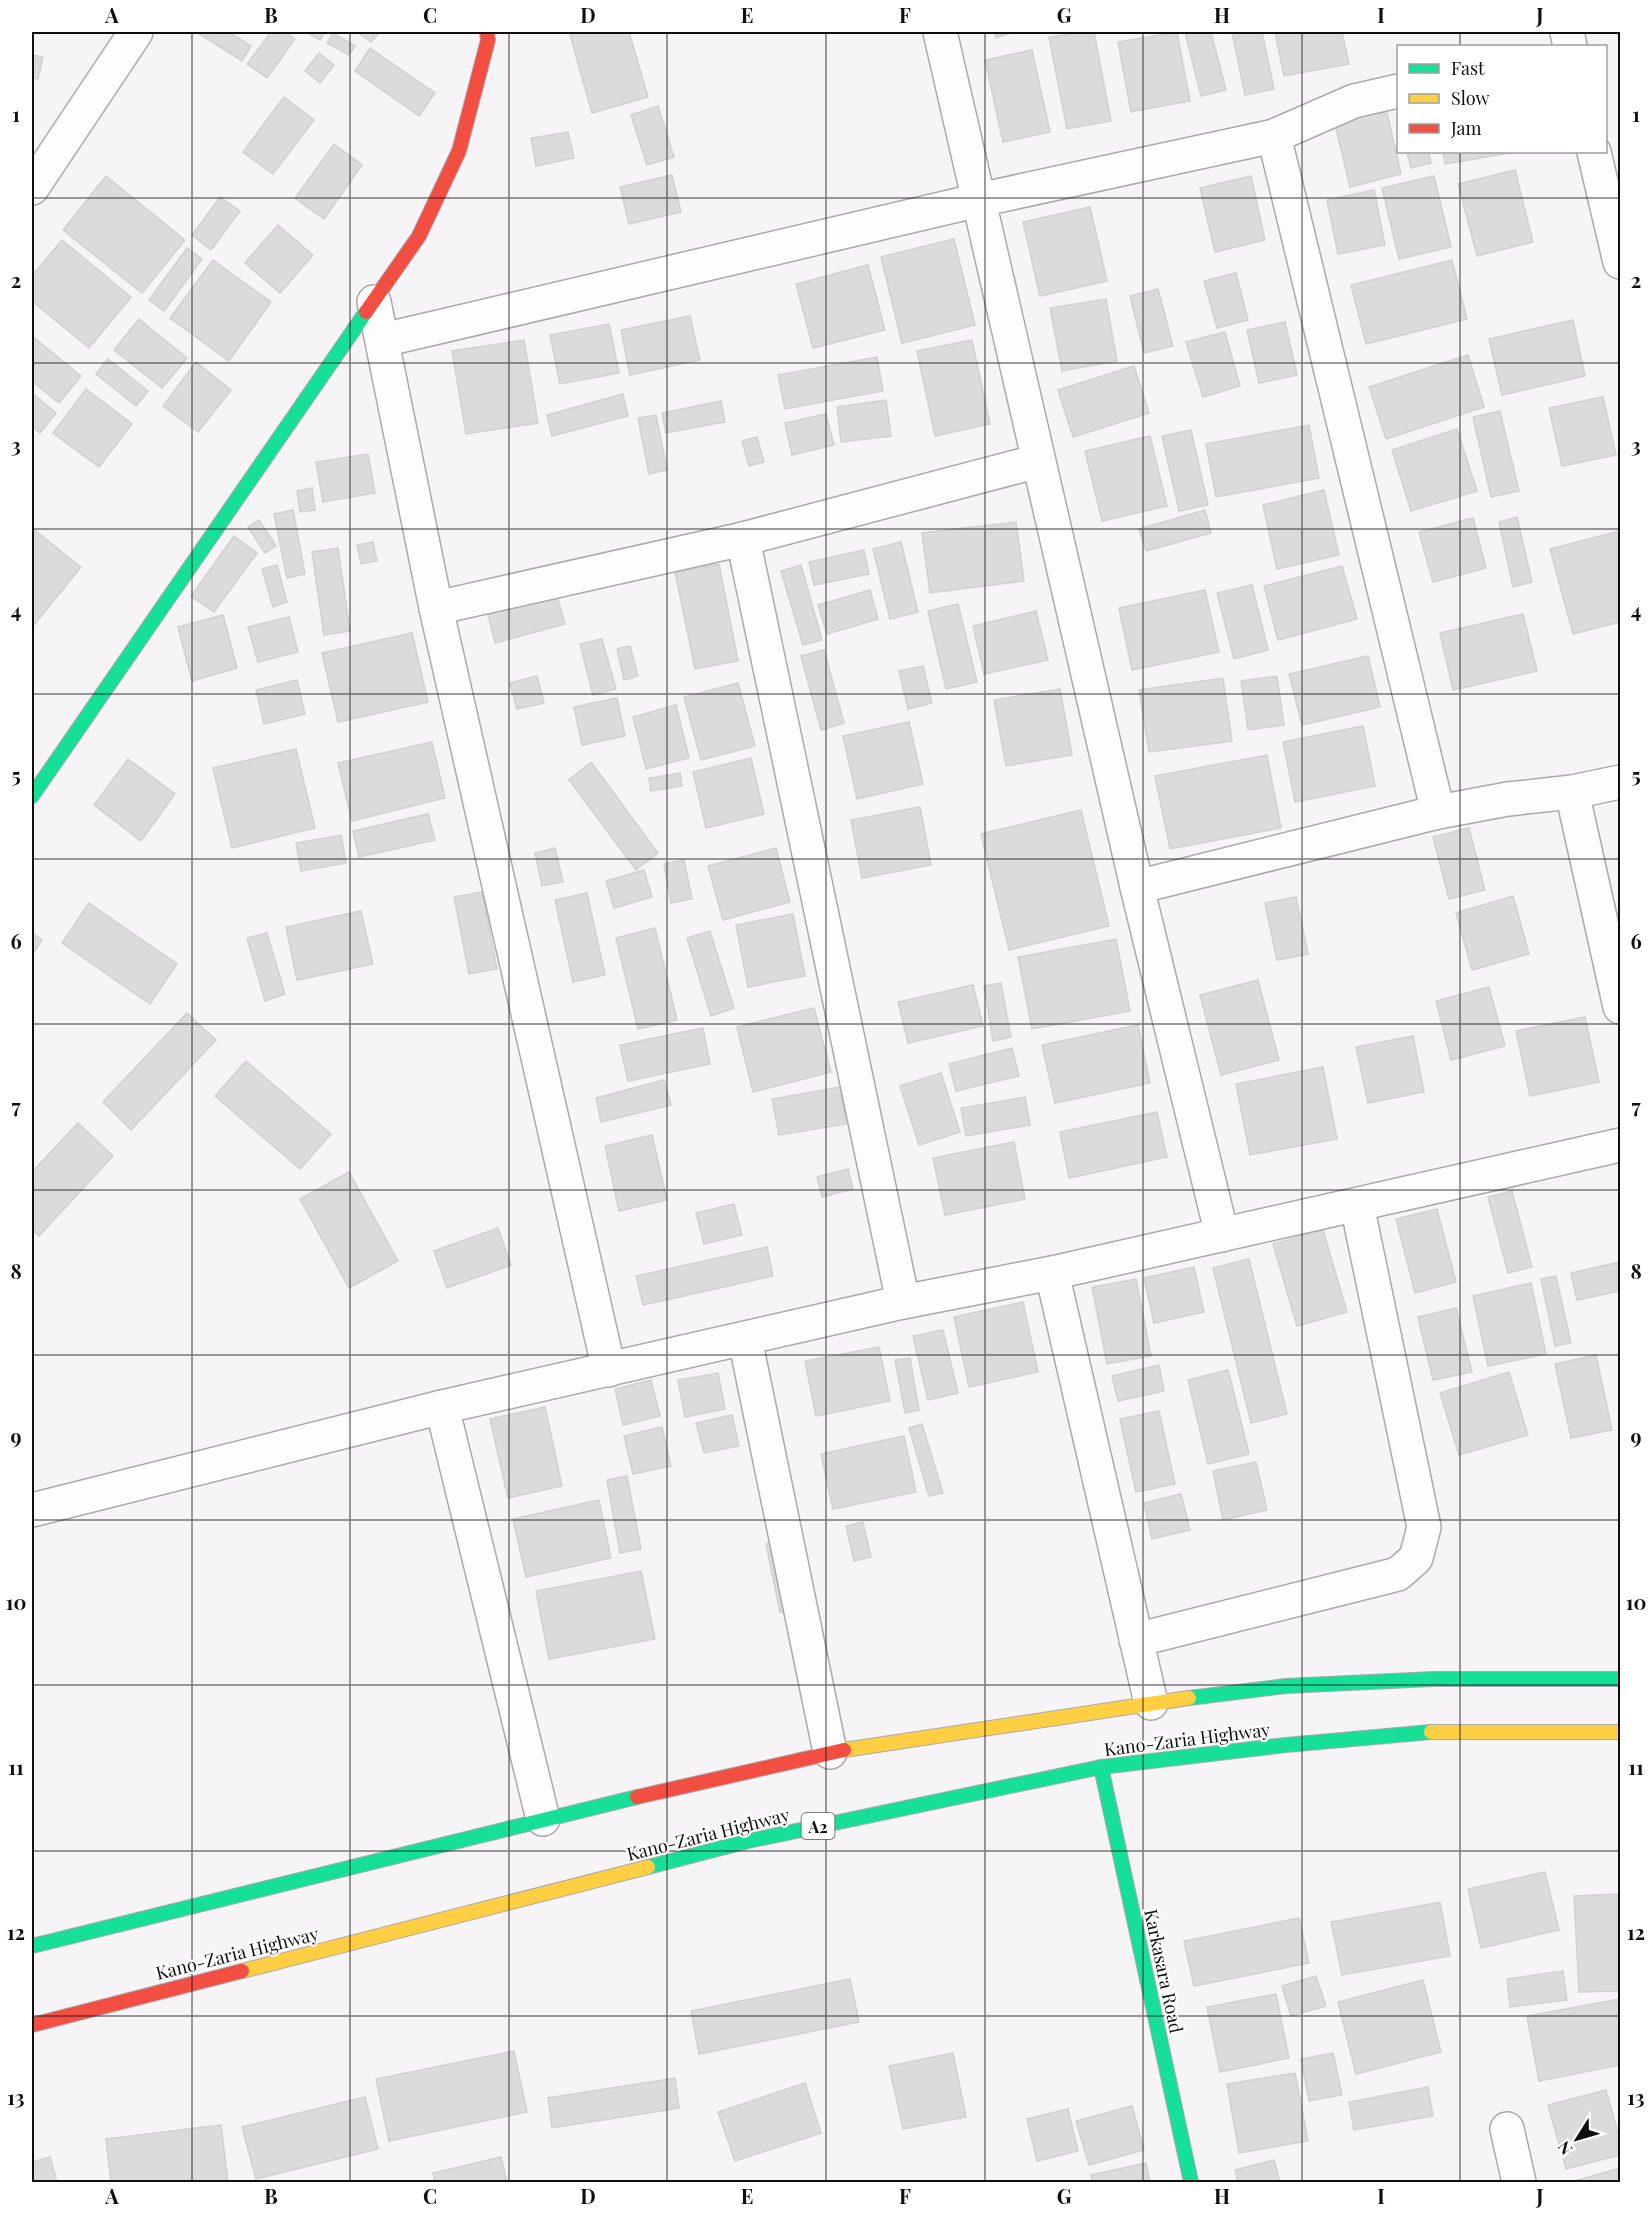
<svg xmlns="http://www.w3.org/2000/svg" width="1652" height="2214" font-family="'Playfair Display',serif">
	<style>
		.building { fill: #dcdbdc; stroke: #d2d0d2; stroke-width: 1.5 }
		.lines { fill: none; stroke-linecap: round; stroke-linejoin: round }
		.street-casing { stroke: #aba9ab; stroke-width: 36 }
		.fast-casing { stroke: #aba9ab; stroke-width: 16 }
		.slow-casing { stroke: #aba9ab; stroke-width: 16 }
		.jam-casing { stroke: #aba9ab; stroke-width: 16 }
		.street { stroke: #fefdfe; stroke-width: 33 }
		.fast { stroke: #16e098; stroke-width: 14 }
		.slow { stroke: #ffcf43; stroke-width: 14 }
		.jam { stroke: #f24e42; stroke-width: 14 }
		.grid { fill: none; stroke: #100f10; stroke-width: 1.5; stroke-opacity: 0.55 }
		.labels { text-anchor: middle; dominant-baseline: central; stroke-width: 4.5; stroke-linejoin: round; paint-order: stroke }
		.shield { fill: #fff; stroke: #585758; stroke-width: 1.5 }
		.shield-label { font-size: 16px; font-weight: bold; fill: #100f10 }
		.street-label { font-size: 18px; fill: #100f10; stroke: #fff }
		.neatline { fill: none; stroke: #100f10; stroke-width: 2 }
		.grid-label { font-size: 20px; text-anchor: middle; font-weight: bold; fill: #100f10 }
	</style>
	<rect width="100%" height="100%" fill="#f6f4f6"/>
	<g class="building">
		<polygon points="199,32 229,32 251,46 242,61 198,33"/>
		<polygon points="271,32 285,32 295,39 267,78 247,64"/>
		<polygon points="306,32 325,32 320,40"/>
		<polygon points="357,32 380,32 371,42"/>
		<polygon points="582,32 629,32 648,97 592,113 570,35"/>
		<polygon points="994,32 1013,32 996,38"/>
		<polygon points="1081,32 1094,32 1111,121 1067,129 1049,37"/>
		<polygon points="1177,32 1190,101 1131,112 1118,42"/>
		<polygon points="1185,32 1211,32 1226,90 1201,96"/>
		<polygon points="1232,32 1262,32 1274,89 1245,95"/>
		<polygon points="1275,32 1342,32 1349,64 1284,76"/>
		<polygon points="333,33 355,46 349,55 327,43"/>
		<polygon points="370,48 435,93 419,116 355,71"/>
		<polygon points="1032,50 1050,132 1003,142 985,60"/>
		<polygon points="319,53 334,65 320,83 305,71"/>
		<polygon points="32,55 43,57 38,79 32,78"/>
		<polygon points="284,97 314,120 273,174 243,152"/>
		<polygon points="1385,104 1401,174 1350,187 1333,116"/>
		<polygon points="658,106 674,157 647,165 631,115"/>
		<polygon points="568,132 574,158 536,166 531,138"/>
		<polygon points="334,144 362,165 324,219 295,198"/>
		<polygon points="1407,152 1428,152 1431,163 1411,168"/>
		<polygon points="1443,152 1516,152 1445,164"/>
		<polygon points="1515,170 1533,242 1477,256 1458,184"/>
		<polygon points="672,175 681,212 629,224 620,187"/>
		<polygon points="106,176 185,240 142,293 63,230"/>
		<polygon points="1251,176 1265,240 1215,252 1200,188"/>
		<polygon points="1434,176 1451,247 1399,259 1382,188"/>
		<polygon points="1374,190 1385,245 1338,254 1327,200"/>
		<polygon points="220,197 240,211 211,250 192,235"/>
		<polygon points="1090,207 1107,281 1040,296 1023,222"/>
		<polygon points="278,225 313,255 280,293 245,263"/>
		<polygon points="954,239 975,325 902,343 881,257"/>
		<polygon points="62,240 131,297 89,348 32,301 32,276"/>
		<polygon points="187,248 202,259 164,311 149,300"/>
		<polygon points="213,260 271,302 229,361 170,318"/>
		<polygon points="1452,260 1467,319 1366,344 1351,285"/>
		<polygon points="868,265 885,330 813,348 796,284"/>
		<polygon points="1236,273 1248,320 1217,328 1204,281"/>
		<polygon points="1158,289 1173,346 1144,353 1130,296"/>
		<polygon points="1106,299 1117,361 1062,371 1050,308"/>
		<polygon points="690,316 700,360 630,375 621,330"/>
		<polygon points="139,319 187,358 162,388 114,350"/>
		<polygon points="1573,320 1585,376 1502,395 1489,339"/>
		<polygon points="1285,322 1297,375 1259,383 1247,330"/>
		<polygon points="609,324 619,373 560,384 550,335"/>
		<polygon points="1225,332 1240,386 1203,397 1186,342"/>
		<polygon points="32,336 81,376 59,403 32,381"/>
		<polygon points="524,340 538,423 466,434 452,351"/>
		<polygon points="972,340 990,424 935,436 917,351"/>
		<polygon points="1468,355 1484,407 1386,439 1369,387"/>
		<polygon points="877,357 883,391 785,409 778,375"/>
		<polygon points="108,359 148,391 136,406 96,374"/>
		<polygon points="196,362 231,390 198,432 163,406"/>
		<polygon points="1134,366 1149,413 1073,437 1058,390"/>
		<polygon points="86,389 132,424 99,467 53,433"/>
		<polygon points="32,393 56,413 40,433 32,426"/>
		<polygon points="623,394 628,416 552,436 547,415"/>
		<polygon points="1603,397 1616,455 1562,466 1549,408"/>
		<polygon points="886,400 891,436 841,442 837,407"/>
		<polygon points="721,401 725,422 666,433 662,413"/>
		<polygon points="1500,411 1519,491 1491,497 1473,417"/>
		<polygon points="826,414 834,445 792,455 785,423"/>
		<polygon points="656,415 667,470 649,474 638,418"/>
		<polygon points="1309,425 1319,478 1216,497 1206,444"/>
		<polygon points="1457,429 1477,491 1411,511 1392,450"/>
		<polygon points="1191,430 1208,505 1179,511 1162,436"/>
		<polygon points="1150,436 1167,506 1102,521 1085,451"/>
		<polygon points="757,437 764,462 749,466 742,441"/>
		<polygon points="368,454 375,493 323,502 316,462"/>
		<polygon points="312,488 315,510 300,512 297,491"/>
		<polygon points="1324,490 1339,555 1277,569 1263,505"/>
		<polygon points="293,510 305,574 287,578 274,514"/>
		<polygon points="1205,510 1211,533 1146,551 1139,529"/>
		<polygon points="1517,517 1532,582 1513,587 1499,522"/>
		<polygon points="1473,518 1486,568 1433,582 1419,532"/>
		<polygon points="259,520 276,546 265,553 248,527"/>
		<polygon points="1016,522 1024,581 930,593 922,533"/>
		<polygon points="32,528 81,567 34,625 32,623"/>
		<polygon points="1620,531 1620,622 1573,634 1550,549"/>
		<polygon points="234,536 257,553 214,612 191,596"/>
		<polygon points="373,542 377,561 361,564 357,545"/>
		<polygon points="901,542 918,612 890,619 873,549"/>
		<polygon points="338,548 350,631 324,635 312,552"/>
		<polygon points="864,550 869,574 814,585 809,562"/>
		<polygon points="719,564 738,661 695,669 675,572"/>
		<polygon points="277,565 287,602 273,607 262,569"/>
		<polygon points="801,565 822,640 803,645 781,571"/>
		<polygon points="1342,566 1357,619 1278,640 1264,586"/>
		<polygon points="1252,585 1268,650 1234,659 1217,593"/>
		<polygon points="870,590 878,619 827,634 818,605"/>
		<polygon points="1205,590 1219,652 1132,670 1119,608"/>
		<polygon points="557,596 565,624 495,643 488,614"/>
		<polygon points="958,604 977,682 946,689 928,611"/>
		<polygon points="1036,611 1048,660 984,674 973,626"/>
		<polygon points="1523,614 1537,671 1453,690 1440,633"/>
		<polygon points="223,615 237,668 192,681 178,627"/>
		<polygon points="289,617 298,652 258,662 248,627"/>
		<polygon points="412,633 428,702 338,722 322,653"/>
		<polygon points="602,639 616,689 593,695 580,644"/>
		<polygon points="630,646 638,676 624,680 617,649"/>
		<polygon points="824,650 844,723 821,730 801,656"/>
		<polygon points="1368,656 1380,707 1302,725 1289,674"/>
		<polygon points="923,666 932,703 908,709 899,671"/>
		<polygon points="537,676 544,703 517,709 510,683"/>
		<polygon points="1277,676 1284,725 1248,730 1241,681"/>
		<polygon points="1223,678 1232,741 1149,752 1139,690"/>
		<polygon points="297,680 305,714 264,724 256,690"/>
		<polygon points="738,683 755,746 701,760 684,697"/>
		<polygon points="1060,689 1072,755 1006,766 994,700"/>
		<polygon points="617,698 625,736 582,745 574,707"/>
		<polygon points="676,705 689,758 646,769 633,717"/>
		<polygon points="909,722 923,784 857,799 843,736"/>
		<polygon points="1363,726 1375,786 1295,802 1283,742"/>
		<polygon points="432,742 445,798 352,821 338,763"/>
		<polygon points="296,749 315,828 232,848 213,768"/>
		<polygon points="1267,755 1281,828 1170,849 1155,776"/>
		<polygon points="751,758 764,814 706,828 693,772"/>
		<polygon points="128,759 175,794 141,841 94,805"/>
		<polygon points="591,762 658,853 636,870 569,780"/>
		<polygon points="680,773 682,786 651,791 649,778"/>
		<polygon points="920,807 931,865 862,878 851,820"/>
		<polygon points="1081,810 1109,926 1009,950 981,834"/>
		<polygon points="428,814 435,840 359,857 353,831"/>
		<polygon points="1469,828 1485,890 1449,899 1433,837"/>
		<polygon points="341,835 346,863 301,871 296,843"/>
		<polygon points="555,848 563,882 542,886 535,853"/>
		<polygon points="776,848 790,902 723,920 708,866"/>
		<polygon points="684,860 692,899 671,903 664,864"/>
		<polygon points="644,870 652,897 614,908 606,881"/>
		<polygon points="482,892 497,969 469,974 454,897"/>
		<polygon points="587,893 605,975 573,982 555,900"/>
		<polygon points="1513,896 1529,954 1472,970 1456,913"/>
		<polygon points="1296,897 1308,954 1277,960 1265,903"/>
		<polygon points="89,903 177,964 150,1004 62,943"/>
		<polygon points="361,911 373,964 297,980 286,927"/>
		<polygon points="793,914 805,976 748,987 736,925"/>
		<polygon points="655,928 677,1020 638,1029 616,938"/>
		<polygon points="710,931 734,1008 711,1016 687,938"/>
		<polygon points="32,933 42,940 32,955"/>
		<polygon points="267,933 285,994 265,1001 247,938"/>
		<polygon points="1116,939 1130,1011 1032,1029 1018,957"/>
		<polygon points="1258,980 1279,1060 1221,1075 1200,995"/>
		<polygon points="1001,983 1011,1037 993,1041 984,986"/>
		<polygon points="973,985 983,1026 908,1043 898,1002"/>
		<polygon points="1489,987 1505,1046 1451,1060 1436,1001"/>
		<polygon points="814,1008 831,1072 753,1092 737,1027"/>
		<polygon points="187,1013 216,1040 131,1130 103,1102"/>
		<polygon points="1585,1017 1599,1082 1530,1096 1516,1031"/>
		<polygon points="1138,1025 1150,1083 1055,1103 1042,1045"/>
		<polygon points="703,1028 710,1064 628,1081 620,1045"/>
		<polygon points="1413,1036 1424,1092 1368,1103 1356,1047"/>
		<polygon points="1012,1048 1019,1076 956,1091 949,1064"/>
		<polygon points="246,1061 331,1134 300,1169 215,1096"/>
		<polygon points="1323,1067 1337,1139 1250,1155 1236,1084"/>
		<polygon points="941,1073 960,1132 919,1145 900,1086"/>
		<polygon points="664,1080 671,1105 601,1122 596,1098"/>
		<polygon points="840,1087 846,1124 779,1135 772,1099"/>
		<polygon points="1025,1097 1030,1125 966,1136 961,1108"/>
		<polygon points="1157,1112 1167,1157 1069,1178 1060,1132"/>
		<polygon points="78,1123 113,1156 39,1236 32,1229 32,1172"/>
		<polygon points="652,1135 667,1200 619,1211 605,1146"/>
		<polygon points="1014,1142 1025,1199 945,1215 933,1158"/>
		<polygon points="848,1169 853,1189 822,1197 817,1177"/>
		<polygon points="349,1172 398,1261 349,1288 300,1199"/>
		<polygon points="1512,1191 1532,1267 1508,1273 1488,1197"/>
		<polygon points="734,1204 742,1235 704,1244 696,1213"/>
		<polygon points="1437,1209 1456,1282 1415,1293 1396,1219"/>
		<polygon points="498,1228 511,1265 447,1288 434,1251"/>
		<polygon points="1323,1230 1347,1312 1297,1326 1273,1244"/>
		<polygon points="767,1247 773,1276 643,1305 636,1276"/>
		<polygon points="1249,1259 1287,1414 1251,1423 1213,1268"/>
		<polygon points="1620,1262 1620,1291 1577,1300 1571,1273"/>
		<polygon points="1194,1267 1204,1312 1154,1323 1144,1278"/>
		<polygon points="1556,1276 1571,1343 1555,1346 1541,1279"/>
		<polygon points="1136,1279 1151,1356 1107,1364 1092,1287"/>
		<polygon points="1531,1283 1546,1354 1488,1366 1473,1296"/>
		<polygon points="1023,1302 1038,1372 969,1387 954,1317"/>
		<polygon points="1456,1308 1472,1372 1433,1380 1418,1317"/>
		<polygon points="943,1330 958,1393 928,1400 913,1336"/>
		<polygon points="879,1347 890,1401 816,1416 805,1361"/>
		<polygon points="1596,1355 1612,1430 1571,1438 1555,1364"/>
		<polygon points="910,1358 919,1410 905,1413 895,1360"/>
		<polygon points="1159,1365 1164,1391 1118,1401 1112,1376"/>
		<polygon points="1228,1370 1249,1454 1208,1464 1188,1380"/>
		<polygon points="1509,1372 1528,1435 1459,1455 1440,1393"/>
		<polygon points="718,1373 725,1409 685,1417 678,1380"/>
		<polygon points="651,1380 660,1416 623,1425 615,1389"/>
		<polygon points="545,1407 562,1486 508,1498 490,1419"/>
		<polygon points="1159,1411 1175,1484 1136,1492 1120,1419"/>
		<polygon points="732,1415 739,1446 704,1453 696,1423"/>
		<polygon points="922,1424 943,1493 929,1496 909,1428"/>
		<polygon points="662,1427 671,1466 633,1474 624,1436"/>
		<polygon points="904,1436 916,1492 833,1509 821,1454"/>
		<polygon points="1256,1462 1267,1510 1223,1520 1213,1471"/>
		<polygon points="627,1476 641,1549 620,1553 607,1480"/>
		<polygon points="1181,1494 1190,1530 1152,1539 1144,1503"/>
		<polygon points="599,1500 611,1558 526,1577 513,1519"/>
		<polygon points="863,1522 871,1557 854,1561 846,1526"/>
		<polygon points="782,1541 795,1609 780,1612 766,1544"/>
		<polygon points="641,1571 655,1639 549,1659 536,1591"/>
		<polygon points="1545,1872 1559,1930 1481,1948 1468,1889"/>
		<polygon points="1620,1894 1620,1991 1579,1992 1574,1896"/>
		<polygon points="1440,1902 1450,1956 1342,1975 1331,1922"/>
		<polygon points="1299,1918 1309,1963 1194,1986 1184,1941"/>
		<polygon points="1563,1971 1567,2000 1510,2007 1507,1979"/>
		<polygon points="1316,1976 1326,2006 1291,2016 1282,1986"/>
		<polygon points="850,1979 859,2022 699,2054 691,2011"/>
		<polygon points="1423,1980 1441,2052 1356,2074 1338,2002"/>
		<polygon points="1276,1994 1289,2058 1220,2072 1207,2007"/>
		<polygon points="1620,1999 1620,2065 1539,2081 1527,2016"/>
		<polygon points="514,2051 527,2112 389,2141 376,2079"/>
		<polygon points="953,2053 966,2117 903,2129 889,2066"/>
		<polygon points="1333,2053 1342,2095 1309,2101 1301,2059"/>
		<polygon points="1295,2073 1308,2141 1239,2153 1227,2084"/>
		<polygon points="675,2078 679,2108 552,2128 548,2098"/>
		<polygon points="805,2083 821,2133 735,2161 718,2112"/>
		<polygon points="1428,2087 1433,2116 1354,2130 1349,2102"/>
		<polygon points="1606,2090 1620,2140 1620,2155 1566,2169 1548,2105"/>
		<polygon points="365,2097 378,2149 256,2179 242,2127"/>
		<polygon points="1132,2106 1144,2150 1089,2165 1076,2121"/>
		<polygon points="1068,2109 1078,2151 1037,2161 1027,2119"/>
		<polygon points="221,2125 228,2182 111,2182 106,2139"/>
		<polygon points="50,2157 57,2182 32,2182 32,2162"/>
		<polygon points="501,2157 507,2182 435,2182 433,2173"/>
		<polygon points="1274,2160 1280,2182 1238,2182 1235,2170"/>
		<polygon points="1146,2163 1150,2182 1093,2182 1091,2175"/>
		<polygon points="1620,2168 1620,2182 1571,2182"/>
	</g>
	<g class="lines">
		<defs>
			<g id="street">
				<polyline points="940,32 1137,887 1222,1235"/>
				<polyline points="1567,32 1570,46"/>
				<polyline points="1274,136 1438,812"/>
				<polyline points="1594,152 1620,262"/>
				<polyline points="32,188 136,32"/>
				<polyline points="374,302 436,608 609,1370"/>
				<polyline points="383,340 979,200 1274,136 1354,101 1398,91"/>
				<polyline points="743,539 903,1302"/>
				<polyline points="436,608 743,539 1038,461"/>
				<polyline points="1572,792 1620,1007"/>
				<polyline points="1137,887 1438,812 1508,799 1572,792 1620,782"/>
				<polyline points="1052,1273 1151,1703"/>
				<polyline points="745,1339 830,1752"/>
				<polyline points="442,1407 543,1819"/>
				<polyline points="32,1510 442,1407 903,1302 1052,1273 1620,1145"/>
				<polyline points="1136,1640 1398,1574 1416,1558 1424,1527 1357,1205"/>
				<polyline points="1507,2129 1519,2182"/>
			</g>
			<g id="fast">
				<polyline points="32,796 366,312"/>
				<polyline points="1189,1698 1286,1686 1433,1679 1620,1679"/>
				<polyline points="1101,1767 1191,2182"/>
				<polyline points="648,1867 748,1841 1101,1767 1286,1745 1431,1732"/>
				<polyline points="32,1946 637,1797"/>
			</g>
			<g id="slow">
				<polyline points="1431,1732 1620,1732"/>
				<polyline points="844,1750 1189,1698"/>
				<polyline points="242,1971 648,1867"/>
			</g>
			<g id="jam">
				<polyline points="366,312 419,236 459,151 488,40 487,32"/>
				<polyline points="637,1797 844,1750"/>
				<polyline points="32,2025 242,1971"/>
			</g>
		</defs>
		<use href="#street" class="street-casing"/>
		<use href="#fast" class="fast-casing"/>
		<use href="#slow" class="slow-casing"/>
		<use href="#jam" class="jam-casing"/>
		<use href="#street" class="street"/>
		<use href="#fast" class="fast"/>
		<use href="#slow" class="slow"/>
		<use href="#jam" class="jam"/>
	</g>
	<path class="grid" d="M 192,32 L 192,2182M 350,32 L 350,2182M 509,32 L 509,2182M 667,32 L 667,2182M 826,32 L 826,2182M 985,32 L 985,2182M 1143,32 L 1143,2182M 1302,32 L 1302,2182M 1460,32 L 1460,46M 1460,152 L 1460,2182M 32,198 L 1620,198M 32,363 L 1620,363M 32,529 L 1620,529M 32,694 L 1620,694M 32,859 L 1620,859M 32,1024 L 1620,1024M 32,1190 L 1620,1190M 32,1355 L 1620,1355M 32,1520 L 1620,1520M 32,1685 L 1620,1685M 32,1851 L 1620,1851M 32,2016 L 1620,2016"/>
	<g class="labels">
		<rect class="shield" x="801.5" y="1813" width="33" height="26" rx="4.5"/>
		<g class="shield-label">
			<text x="818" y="1826">A2</text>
		</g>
		<g class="street-label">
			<text transform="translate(1187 1739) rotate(-7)">Kano-Zaria Highway</text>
			<text transform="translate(708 1834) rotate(-14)">Kano-Zaria Highway</text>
			<text transform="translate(237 1953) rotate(-14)">Kano-Zaria Highway</text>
			<text transform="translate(1164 1971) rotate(78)">Karkasara Road</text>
		</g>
	</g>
	<rect width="1652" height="2214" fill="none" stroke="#ffffff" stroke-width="66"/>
	<rect x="1397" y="45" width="210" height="108" fill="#ffffff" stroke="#9f9f9f" stroke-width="1.5"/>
	<rect x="1409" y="64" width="30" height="9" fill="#16e098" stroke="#9f9f9f" stroke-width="1.5"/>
	<text x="1451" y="75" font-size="18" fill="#100f10">Fast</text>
	<rect x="1409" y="94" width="30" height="9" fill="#ffcf43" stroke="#9f9f9f" stroke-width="1.5"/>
	<text x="1451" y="105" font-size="18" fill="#100f10">Slow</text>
	<rect x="1409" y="124" width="30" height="9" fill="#f24e42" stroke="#9f9f9f" stroke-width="1.5"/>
	<text x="1451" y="135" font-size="18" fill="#100f10">Jam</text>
	<g transform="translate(1577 2139) rotate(233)" stroke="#ffffff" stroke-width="4.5" paint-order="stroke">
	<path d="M0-4.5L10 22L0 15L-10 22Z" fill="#100f10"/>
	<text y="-9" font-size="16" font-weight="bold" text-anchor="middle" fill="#100f10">N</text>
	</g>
	<rect x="33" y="33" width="1586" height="2148" class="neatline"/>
	<g class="grid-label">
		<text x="112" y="23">A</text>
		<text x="271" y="23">B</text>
		<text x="430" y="23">C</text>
		<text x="588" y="23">D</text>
		<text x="747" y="23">E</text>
		<text x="905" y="23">F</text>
		<text x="1064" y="23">G</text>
		<text x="1222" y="23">H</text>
		<text x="1381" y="23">I</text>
		<text x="1540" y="23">J</text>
		<text x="16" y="122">1</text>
		<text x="1636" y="122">1</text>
		<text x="16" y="288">2</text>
		<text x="1636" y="288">2</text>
		<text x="16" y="453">3</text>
		<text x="1636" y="453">3</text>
		<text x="16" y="618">4</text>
		<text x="1636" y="618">4</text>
		<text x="16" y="783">5</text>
		<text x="1636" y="783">5</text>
		<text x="16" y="949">6</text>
		<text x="1636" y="949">6</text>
		<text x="16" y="1114">7</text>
		<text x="1636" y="1114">7</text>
		<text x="16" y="1279">8</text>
		<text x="1636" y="1279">8</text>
		<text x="16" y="1444">9</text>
		<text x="1636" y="1444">9</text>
		<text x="16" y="1610">10</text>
		<text x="1636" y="1610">10</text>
		<text x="16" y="1775">11</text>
		<text x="1636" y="1775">11</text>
		<text x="16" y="1940">12</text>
		<text x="1636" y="1940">12</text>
		<text x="16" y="2105">13</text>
		<text x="1636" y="2105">13</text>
		<text x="112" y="2204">A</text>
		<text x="271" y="2204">B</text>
		<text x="430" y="2204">C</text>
		<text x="588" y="2204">D</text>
		<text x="747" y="2204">E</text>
		<text x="905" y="2204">F</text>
		<text x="1064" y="2204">G</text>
		<text x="1222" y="2204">H</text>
		<text x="1381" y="2204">I</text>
		<text x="1540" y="2204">J</text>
	</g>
</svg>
